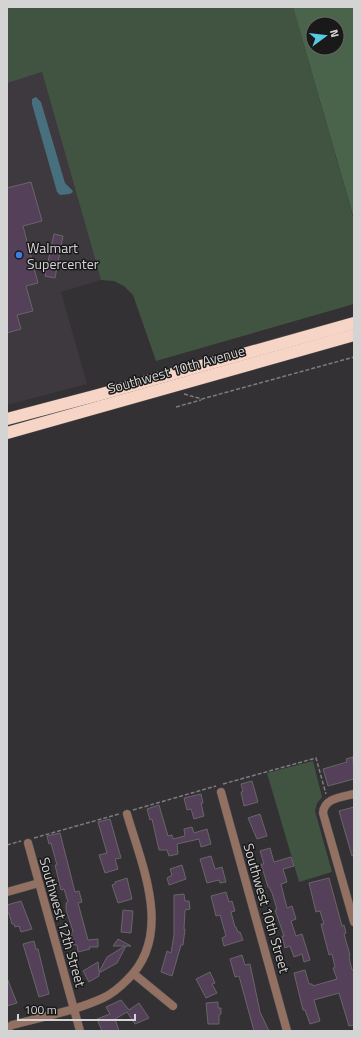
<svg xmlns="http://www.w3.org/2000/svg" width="361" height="1038" font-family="'Titillium Web',sans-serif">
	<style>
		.built { fill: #3e383f }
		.green { fill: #415442 }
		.forest { fill: #4a644b; fill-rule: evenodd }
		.water { fill: #486f7e }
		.building { fill: #554059; stroke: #676668 }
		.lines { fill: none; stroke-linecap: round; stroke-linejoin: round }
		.street-casing { stroke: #504e50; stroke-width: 9 }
		.highway-casing { stroke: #504e50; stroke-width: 13 }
		.path { stroke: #7e7c7e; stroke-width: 1.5; stroke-dasharray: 4 2; stroke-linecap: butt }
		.street { stroke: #937162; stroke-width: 8 }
		.highway { stroke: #f7d5c6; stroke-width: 12 }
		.shop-dot { fill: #3f7fe0; stroke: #1a191a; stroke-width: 1.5 }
		.labels { text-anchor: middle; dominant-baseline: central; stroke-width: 3; stroke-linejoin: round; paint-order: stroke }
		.poi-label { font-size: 14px; fill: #d5d4d5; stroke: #1a191a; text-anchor: start }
		.street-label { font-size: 14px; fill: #d5d4d5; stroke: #1a191a }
	</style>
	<rect width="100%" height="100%" fill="#333133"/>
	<polygon class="built" points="42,72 101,280 61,292 87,384 7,405 7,82"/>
	<g class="green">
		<polygon points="7,7 293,7 354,220 354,304 156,361 133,295 124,286 114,281 101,280 42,72 7,83"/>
		<polygon points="313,761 322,797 317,803 315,811 332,872 299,882 267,773"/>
	</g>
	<path class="forest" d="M 293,7 L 354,7 L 354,219 ZM 313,24 L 337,24 L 337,48 L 313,48 Z"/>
	<polygon class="water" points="36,97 41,102 65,183 72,190 73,192 70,194 60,195 57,192 32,104 32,99"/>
	<g class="building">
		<polygon points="31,182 42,221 23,226 38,283 26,286 33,311 17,315 21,329 7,333 7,188"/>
		<polygon points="54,234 63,236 55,278 45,276"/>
		<polygon points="353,757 354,779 328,786 323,769 347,762 346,759"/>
		<polygon points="252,781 258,802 244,806 241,792 243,791 241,784"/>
		<polygon points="201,794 203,803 201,803 204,816 194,819 191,809 187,810 184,798"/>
		<polygon points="159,805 168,836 172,835 173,839 185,836 184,829 192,827 194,833 207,829 211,844 201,847 199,839 177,844 178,854 169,856 167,850 159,850 152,819 150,820 147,809"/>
		<polygon points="354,807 354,855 352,856 339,811"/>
		<polygon points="260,814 267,836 257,839 248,818"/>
		<polygon points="110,819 121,858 115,859 118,869 105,873 99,855 107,853 98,822"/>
		<polygon points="60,833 75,892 79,891 82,902 78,903 88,940 98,939 98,947 89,947 90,949 78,952 77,945 74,945 71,934 73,931 66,910 66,903 68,902 64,889 61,890 55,865 57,865 51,843 49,844 47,836"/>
		<polygon points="270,848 274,862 291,857 294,866 283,869 287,882 281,884 287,908 292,906 296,919 291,921 296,936 302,934 310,960 304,962 302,954 294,957 290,946 285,948 282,936 284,936 275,910 277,909 272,893 269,887 268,887 261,864 264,864 260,851"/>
		<polygon points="211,856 215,869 222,867 226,882 220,883 219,880 207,883 200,859"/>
		<polygon points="182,865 186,879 169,885 167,878 172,875 170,869"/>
		<polygon points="127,878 132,899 118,903 112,885 115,884 115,882"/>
		<polygon points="329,878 342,926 344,925 346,933 344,934 350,955 349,956 350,962 352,970 354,969 354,1025 349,1026 339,993 314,1000 320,1021 310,1024 305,1010 303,1010 294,973 305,970 309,984 312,984 313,986 337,979 333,968 335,967 332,954 329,955 321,924 324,924 320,911 316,912 309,883"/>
		<polygon points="226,892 229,902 232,901 235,911 231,912 235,927 236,927 238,932 240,932 243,940 224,946 222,938 226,936 220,915 216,916 211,896"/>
		<polygon points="184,894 185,901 189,901 190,909 185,910 184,929 185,929 183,945 181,945 172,976 161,972 167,951 171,953 174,935 174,895"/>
		<polygon points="21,901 32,929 21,932 19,926 15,927 14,924 12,924 9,913 7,914 7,905"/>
		<polygon points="123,910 133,911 131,933 121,932"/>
		<polygon points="118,939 131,946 126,946 117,963 99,973 99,976 89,982 83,971 98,962 99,972 107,957 125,946 113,946"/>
		<polygon points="34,941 36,949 38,949 49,994 39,997 23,944"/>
		<polygon points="242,955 245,965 250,964 260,1012 269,1031 254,1031 239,976 235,977 230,959"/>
		<polygon points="210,972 215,983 212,984 217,993 206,998 196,979"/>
		<polygon points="7,978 17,1003 7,1006"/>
		<polygon points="121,1000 129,1010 139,1003 149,1018 135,1024 127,1012 115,1019 119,1031 102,1031 97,1019 110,1014 106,1007"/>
		<polygon points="218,1002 218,1008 221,1008 221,1014 219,1015 219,1024 208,1024 206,1003"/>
	</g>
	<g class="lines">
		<defs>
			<g id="street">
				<polyline points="221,792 287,1031"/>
				<path d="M 354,794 C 342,797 324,798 323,813 L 354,922"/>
				<polyline points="28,843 80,1031"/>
				<polyline points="7,892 39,883"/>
				<polyline points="134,974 173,1006"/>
				<path d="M 7,1029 L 12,1025 C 42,1017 75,1011 103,998 C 112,994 120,987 127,980 C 174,935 142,866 127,814"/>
			</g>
			<g id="highway">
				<polyline points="7,419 98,395 354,323"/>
				<polyline points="7,433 354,335"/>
			</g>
		</defs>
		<use href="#street" class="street-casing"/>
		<use href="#highway" class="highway-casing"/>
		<g class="path">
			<polyline points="184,394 202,399 354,357"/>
			<polyline points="176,407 201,400"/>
			<polyline points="223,784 316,758 326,794"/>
			<polyline points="133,810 216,786"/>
			<polyline points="34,838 119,814"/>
			<polyline points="7,845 21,841"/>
		</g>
		<use href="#street" class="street"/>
		<use href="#highway" class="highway"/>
	</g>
	<circle class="shop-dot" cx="19" cy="255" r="4"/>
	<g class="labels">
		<g class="poi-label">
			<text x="27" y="247">Walmart<tspan x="27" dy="16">Supercenter</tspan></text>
		</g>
		<g class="street-label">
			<text transform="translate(176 369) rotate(-16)">Southwest 10th Avenue</text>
			<text transform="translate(267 908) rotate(74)">Southwest 10th Street</text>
			<text transform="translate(63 922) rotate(74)">Southwest 12th Street</text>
		</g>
	</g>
	<rect width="361" height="1038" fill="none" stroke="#d5d4d5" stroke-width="16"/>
	<g transform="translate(325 36) rotate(75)"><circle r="19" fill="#1a191a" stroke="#656465"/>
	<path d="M0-3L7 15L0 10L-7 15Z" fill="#58c8e4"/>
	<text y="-6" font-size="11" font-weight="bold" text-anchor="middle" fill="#d5d4d5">N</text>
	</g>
	<path d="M18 1014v6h117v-6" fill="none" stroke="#d5d4d5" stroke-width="2"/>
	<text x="24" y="1014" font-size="12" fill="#d5d4d5" stroke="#1a191a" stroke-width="3" paint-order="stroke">100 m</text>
</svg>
